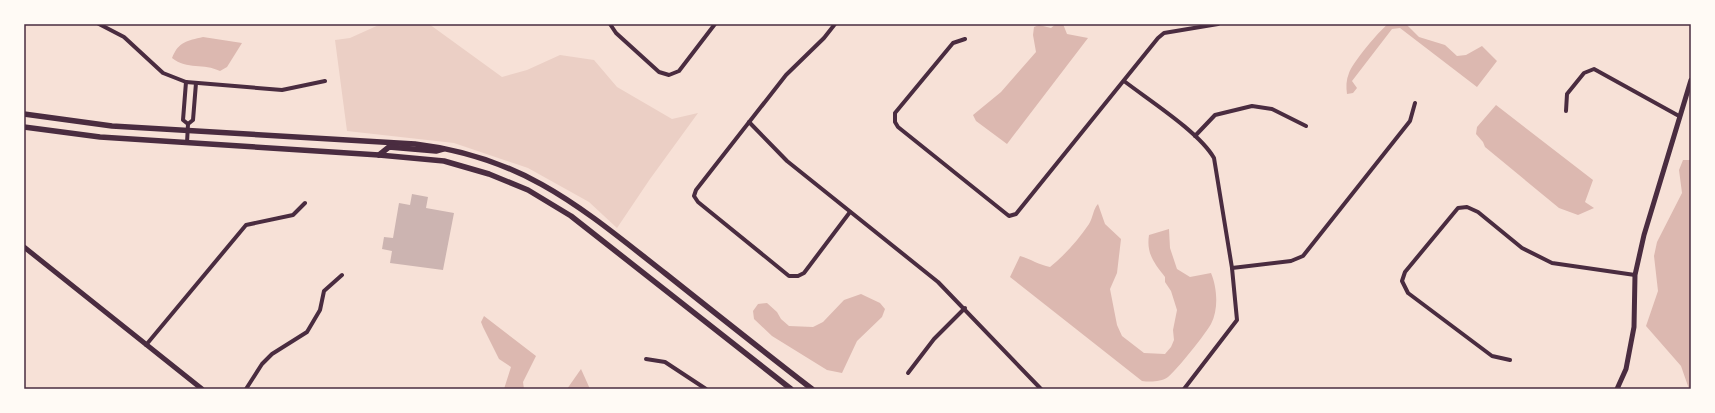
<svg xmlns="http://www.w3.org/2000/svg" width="1715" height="413" font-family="Arial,sans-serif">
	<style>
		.green { fill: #ebcfc5 }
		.water { fill: #dcb8b0 }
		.building { fill: #ccb4b1 }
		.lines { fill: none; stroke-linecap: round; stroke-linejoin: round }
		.minor { stroke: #4a2c40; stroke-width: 4 }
		.tertiary { stroke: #4a2c40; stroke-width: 5 }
		.secondary { stroke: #4a2c40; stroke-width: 5.5 }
		.neatline { fill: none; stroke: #4a2c40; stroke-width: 1.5 }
	</style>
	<rect width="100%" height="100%" fill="#f7e1d7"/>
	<polygon class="green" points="381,24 429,24 502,77 527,70 560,55 594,60 617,87 672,119 698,113 650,179 617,228 589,202 528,168 454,143 347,131 335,40 350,38"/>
	<g class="water">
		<polygon points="1056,24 1063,24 1067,34 1088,38 1007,144 976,121 973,115 1001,92 1036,52 1033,35 1034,27 1039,25 1051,28"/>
		<path d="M 1388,24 L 1406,24 L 1419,37 L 1445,45 L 1457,56 L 1466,55 L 1482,46 L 1497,61 L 1477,87 L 1400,28 L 1392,29 L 1352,81 L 1357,88 L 1353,93 L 1347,94 C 1346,87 1346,80 1349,73 C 1353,62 1379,31 1388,24 Z"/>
		<path d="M 203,37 L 242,43 L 227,67 L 220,71 C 204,63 187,70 172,58 C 179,41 187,41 203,37 Z"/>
		<polygon points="1496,105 1593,180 1585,202 1594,208 1578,215 1559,208 1485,147 1483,142 1476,134 1477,127"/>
		<polygon points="1683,160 1691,160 1691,389 1689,389 1681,366 1646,326 1658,291 1654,256 1657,242 1682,193 1679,170"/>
		<path d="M 1098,204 L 1105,224 L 1121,239 L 1117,273 L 1110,289 L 1117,325 L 1122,336 L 1144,353 L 1165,354 L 1171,347 L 1174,340 L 1173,330 L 1177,310 L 1171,291 L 1165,282 L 1165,277 C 1155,264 1146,254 1149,235 L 1169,229 L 1170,248 L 1177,269 L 1190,277 L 1211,273 C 1217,287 1219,309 1211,324 C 1207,332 1176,371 1168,377 C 1161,382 1150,382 1142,381 L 1010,277 L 1020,256 C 1031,259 1039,265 1050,267 C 1065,255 1078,240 1089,224 C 1093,218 1093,209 1098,204 Z"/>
		<polygon points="861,294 880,303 885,309 882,317 857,341 842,373 827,370 772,336 754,319 753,311 758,304 767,303 777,312 781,319 789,326 813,327 823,322 844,300"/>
		<polygon points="484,316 536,356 523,382 524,389 504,389 511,367 499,359 483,327 481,322"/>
		<polygon points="581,369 590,389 567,389"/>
	</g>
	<polygon class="building" points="412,194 428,197 426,208 454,213 443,270 390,263 392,251 382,249 384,237 393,238 399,203 410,205"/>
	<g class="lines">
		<g class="minor">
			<polyline points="99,24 124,37 163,73 186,82 282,90 325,81"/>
			<polyline points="610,24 616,33 659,72 669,75 679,71 715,24"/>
			<polyline points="835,24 824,38 786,75 696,190 694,196 698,202 789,276 798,276 804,273 850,212"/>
			<polyline points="965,39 953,43 895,113 895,122 898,127 1009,216 1016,214 1158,38 1164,33 1218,24"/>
			<path d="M 1124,81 C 1150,101 1199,132 1214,158 L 1232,268 L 1237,320 L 1184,389"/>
			<polyline points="186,82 183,120 188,124 187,143"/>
			<polyline points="1566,111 1567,94 1584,73 1594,69 1679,116"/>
			<polyline points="749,122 787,161 938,282 1041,389"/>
			<polyline points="188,124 193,120 196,83"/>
			<polyline points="1195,136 1215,115 1252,106 1272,109 1306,126"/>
			<polyline points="1232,268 1291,261 1303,256 1410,121 1415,103"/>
			<polyline points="146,345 246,225 293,215 305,203"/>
			<polyline points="646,359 665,362 706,389"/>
			<polyline points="1510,360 1492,356 1408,293 1402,281 1405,272 1458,208 1467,207 1478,212 1522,248 1552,263 1635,275"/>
			<polyline points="908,373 934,339 965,308"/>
			<polyline points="246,389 262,364 272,354 307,332 320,310 324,291 342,275"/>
		</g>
		<g class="tertiary">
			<polyline points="24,247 202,389"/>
			<polyline points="1617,389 1626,369 1634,327 1635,275 1644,235 1691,80"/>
		</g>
		<g class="secondary">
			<path d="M 24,114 L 112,126 L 415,144 C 525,157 583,209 666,274 C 715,313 763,351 812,389"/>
			<polyline points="24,127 100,137 379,155 444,161 489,174 528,190 571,216 791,389"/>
			<polyline points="379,155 389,147 436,151 443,149"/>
		</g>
	</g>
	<rect width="1715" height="413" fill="none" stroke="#fffaf5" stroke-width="50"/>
	<rect x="25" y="25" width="1665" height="363" class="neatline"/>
</svg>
